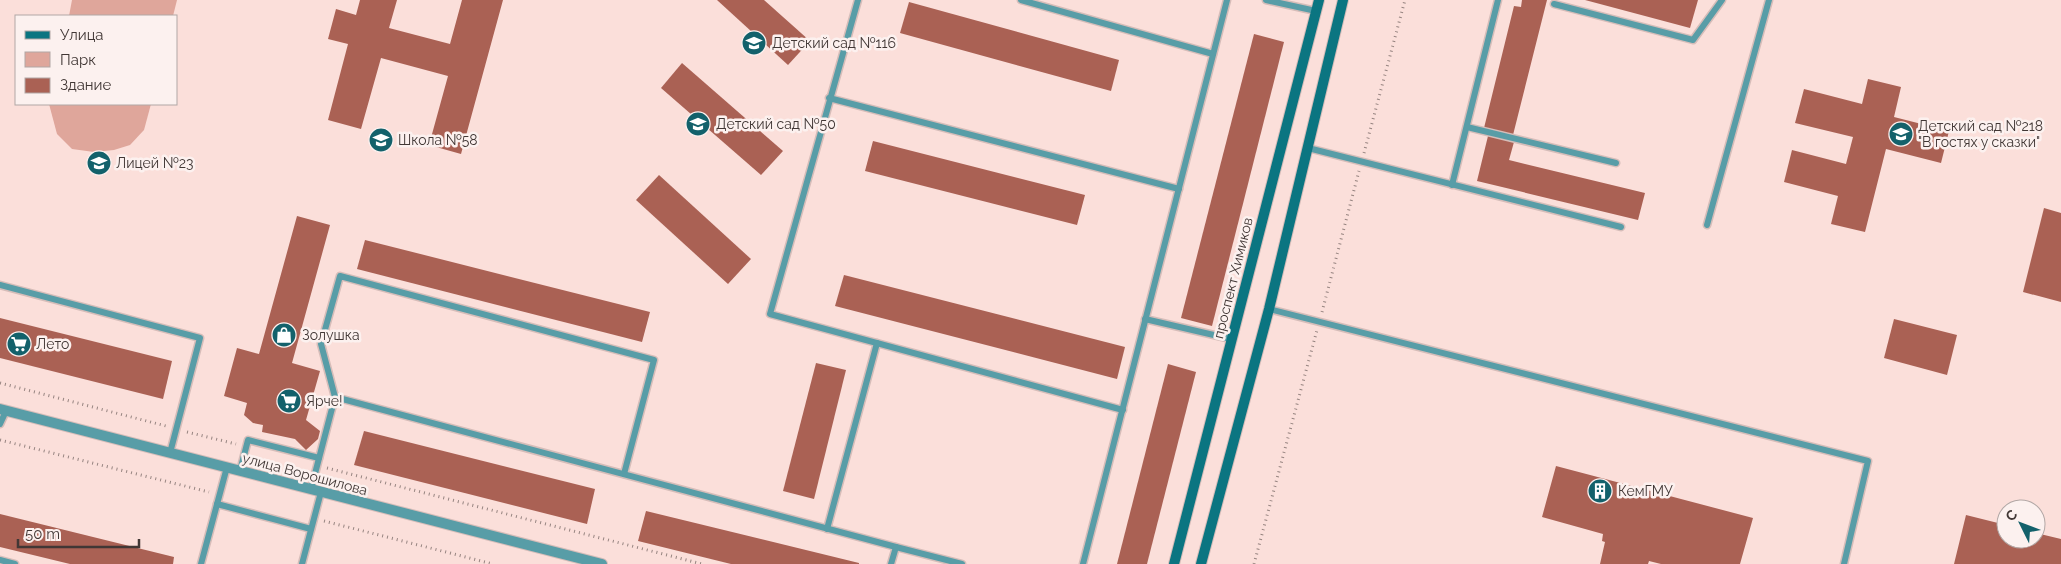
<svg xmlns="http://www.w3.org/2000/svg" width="2061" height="564" font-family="Raleway,sans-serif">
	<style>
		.green { fill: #dfa69b }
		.building { fill: #aa6154 }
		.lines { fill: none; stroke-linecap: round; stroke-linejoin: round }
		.service-casing { stroke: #d6bdb9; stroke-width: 9 }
		.tertiary-casing { stroke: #d6bdb9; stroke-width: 12 }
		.secondary-casing { stroke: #d6bdb9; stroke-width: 12 }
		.path { stroke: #968480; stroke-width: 3; stroke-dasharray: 1 4; stroke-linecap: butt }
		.service { stroke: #589da7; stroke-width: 6 }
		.tertiary { stroke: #589da7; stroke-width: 10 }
		.secondary { stroke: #0b7581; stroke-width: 10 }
		.labels { text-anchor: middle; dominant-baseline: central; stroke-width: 5; stroke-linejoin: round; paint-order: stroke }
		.poi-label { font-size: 14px; fill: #413735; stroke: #fcf1ef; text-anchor: start }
		.street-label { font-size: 14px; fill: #413735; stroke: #fcf1ef }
	</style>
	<rect width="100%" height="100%" fill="#fbdfda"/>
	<g class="green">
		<polygon points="72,0 177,0 173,16 69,16"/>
		<polygon points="49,104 151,104 144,130 130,145 114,150 94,152 72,149 57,134"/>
	</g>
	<g class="building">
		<polygon points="360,0 397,0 389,28 450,44 462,0 503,0 461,154 429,145 448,76 381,58 361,129 328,120 348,44 328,39 336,9 356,15"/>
		<polygon points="717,0 764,0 810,41 788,65"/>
		<polygon points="1522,0 1547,0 1513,135 1484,128 1514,6 1521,7"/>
		<polygon points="1585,0 1698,0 1690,28"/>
		<polygon points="909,2 1119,60 1111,91 900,33"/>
		<polygon points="1254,34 1284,42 1212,326 1181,318"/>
		<polygon points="682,63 783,151 761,175 661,88"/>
		<polygon points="1868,79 1901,87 1894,117 1949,131 1941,163 1886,149 1865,232 1831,224 1838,196 1784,182 1792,150 1846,164 1853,137 1795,123 1804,89 1862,104"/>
		<polygon points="1488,136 1514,142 1509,160 1645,193 1638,220 1477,181"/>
		<polygon points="873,141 1085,195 1077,225 865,171"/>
		<polygon points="659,175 751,259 728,284 636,200"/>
		<polygon points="2044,208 2061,213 2061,302 2023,292"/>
		<polygon points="297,216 330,225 292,363 320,371 306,420 320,431 318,439 306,450 295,439 262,432 263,425 253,423 244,415 247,403 224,396 237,348 259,354"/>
		<polygon points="365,240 650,312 642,342 357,269"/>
		<polygon points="844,275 1125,347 1117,379 835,306"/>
		<polygon points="0,318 172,361 163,399 0,358"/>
		<polygon points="1894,319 1957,335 1947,375 1884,358"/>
		<polygon points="816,363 846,370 814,499 783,491"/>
		<polygon points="1168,364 1196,372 1147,564 1117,564"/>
		<polygon points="364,431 595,489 587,524 354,465"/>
		<polygon points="1556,466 1753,518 1740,564 1661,564 1649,561 1648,564 1600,564 1605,542 1602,541 1603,534 1542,517"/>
		<polygon points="646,511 859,563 859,564 731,564 638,541"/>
		<polygon points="0,514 174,557 173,564 70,564 0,547"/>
		<polygon points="1966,515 2006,525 2006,539 2036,539 2036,533 2061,539 2061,564 1954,564"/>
	</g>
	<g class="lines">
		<defs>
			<g id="service">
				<polyline points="858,0 770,314 1123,410"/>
				<polyline points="1021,0 1213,54"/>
				<polyline points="1266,0 1316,11"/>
				<polyline points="1554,4 1693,40 1722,0"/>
				<polyline points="829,98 1179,189"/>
				<polyline points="1467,127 1616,163"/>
				<polyline points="1308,148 1621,227"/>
				<polyline points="1452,185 1498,0"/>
				<polyline points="1707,225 1769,0"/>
				<polyline points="0,285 200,338 170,453"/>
				<polyline points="1269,309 1868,461 1844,564"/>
				<polyline points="1145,319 1231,339"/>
				<polyline points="335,397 321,344 340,276 654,360 624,474"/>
				<polyline points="0,424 6,411"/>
				<polyline points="240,471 248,440 319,458"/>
				<polyline points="311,489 335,397 896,547"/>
				<polyline points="217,504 311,529"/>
				<polyline points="827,529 877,343"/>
				<polyline points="0,560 15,564"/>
				<polyline points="201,564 227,467"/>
				<polyline points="302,564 321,492"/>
				<polyline points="891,564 896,547 962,564"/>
				<polyline points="1083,564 1227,0"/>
			</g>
			<polyline id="tertiary" points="0,409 602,564"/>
			<g id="secondary">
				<polyline points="1174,564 1319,0"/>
				<polyline points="1201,564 1269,309 1343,0"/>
			</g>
		</defs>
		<use href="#service" class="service-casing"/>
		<use href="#tertiary" class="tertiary-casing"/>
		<use href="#secondary" class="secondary-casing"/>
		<g class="path">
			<polyline points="1364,153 1405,0"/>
			<polyline points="1322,312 1359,171"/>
			<polyline points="0,383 166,426"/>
			<polyline points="187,432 236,444"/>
			<polyline points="0,440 209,492"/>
			<polyline points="327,468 702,564"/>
			<polyline points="324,521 493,564"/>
			<polyline points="1254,564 1317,330"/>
		</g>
		<use href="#service" class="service"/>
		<use href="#tertiary" class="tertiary"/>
		<use href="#secondary" class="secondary"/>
	</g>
	<defs>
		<symbol id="school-disc" viewBox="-11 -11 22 22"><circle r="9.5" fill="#13616b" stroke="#fcf1ef"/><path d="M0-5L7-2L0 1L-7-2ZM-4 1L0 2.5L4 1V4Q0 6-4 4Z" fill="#fff"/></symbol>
		<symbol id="shop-disc" viewBox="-11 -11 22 22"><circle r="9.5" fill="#13616b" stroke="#fcf1ef"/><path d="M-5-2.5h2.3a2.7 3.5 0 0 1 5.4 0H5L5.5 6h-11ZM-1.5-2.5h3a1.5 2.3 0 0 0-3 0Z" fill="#fff"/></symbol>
		<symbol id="supermarket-disc" viewBox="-11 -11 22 22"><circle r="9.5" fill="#13616b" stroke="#fcf1ef"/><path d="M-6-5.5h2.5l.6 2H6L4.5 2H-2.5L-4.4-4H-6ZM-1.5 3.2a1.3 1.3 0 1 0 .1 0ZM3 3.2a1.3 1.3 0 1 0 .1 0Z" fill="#fff"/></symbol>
		<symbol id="building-disc" viewBox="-11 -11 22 22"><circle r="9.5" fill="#13616b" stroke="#fcf1ef"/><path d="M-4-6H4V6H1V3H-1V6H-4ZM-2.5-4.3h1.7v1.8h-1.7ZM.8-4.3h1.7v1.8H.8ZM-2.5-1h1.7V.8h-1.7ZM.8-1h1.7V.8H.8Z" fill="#fff"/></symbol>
	</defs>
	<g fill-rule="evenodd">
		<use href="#school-disc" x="740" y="29" width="28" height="28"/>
		<use href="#school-disc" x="684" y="110" width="28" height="28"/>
		<use href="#school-disc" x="1887" y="120" width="28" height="28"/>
		<use href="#school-disc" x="367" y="126" width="28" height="28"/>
		<use href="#school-disc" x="85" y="149" width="28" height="28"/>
		<use href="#shop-disc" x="270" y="321" width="28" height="28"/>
		<use href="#supermarket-disc" x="5" y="330" width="28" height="28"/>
		<use href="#supermarket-disc" x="275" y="387" width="28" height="28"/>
		<use href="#building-disc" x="1586" y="477" width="28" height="28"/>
	</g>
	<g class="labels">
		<g class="poi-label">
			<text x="772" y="43">Детский сад №116</text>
			<text x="716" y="124">Детский сад №50</text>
			<text x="1918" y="126">Детский сад №218<tspan x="1918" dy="16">"В гостях у сказки"</tspan></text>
			<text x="398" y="140">Школа №58</text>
			<text x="116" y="163">Лицей №23</text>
			<text x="302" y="335">Золушка</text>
			<text x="36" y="344">Лето</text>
			<text x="306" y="401">Ярче!</text>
			<text x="1618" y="491">КемГМУ</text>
		</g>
		<g class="street-label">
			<text transform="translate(1233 278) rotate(-76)">проспект Химиков</text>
			<text transform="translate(305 474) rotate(15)">улица Ворошилова</text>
		</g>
	</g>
	<rect x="15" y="15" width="162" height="90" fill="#fcf1ef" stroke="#b1a7a5"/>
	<rect x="25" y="31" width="25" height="8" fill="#0b7581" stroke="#b1a7a5"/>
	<text x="60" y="40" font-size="15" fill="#413735">Улица</text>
	<rect x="25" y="52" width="25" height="15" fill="#dfa69b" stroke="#b1a7a5"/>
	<text x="60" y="65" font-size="15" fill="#413735">Парк</text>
	<rect x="25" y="78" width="25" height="15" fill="#aa6154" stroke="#b1a7a5"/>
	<text x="60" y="90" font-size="15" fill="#413735">Здание</text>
	<g transform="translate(2021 524) rotate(312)"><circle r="24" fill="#fcf1ef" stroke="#b1a7a5"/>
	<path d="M0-4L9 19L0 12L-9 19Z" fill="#13616b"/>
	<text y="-8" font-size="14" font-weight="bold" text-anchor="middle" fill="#413735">С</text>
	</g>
	<path d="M18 539v8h121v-8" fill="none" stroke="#413735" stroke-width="2.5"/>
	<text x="25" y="539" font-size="15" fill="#413735" stroke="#fcf1ef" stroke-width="4" paint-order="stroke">50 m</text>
</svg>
